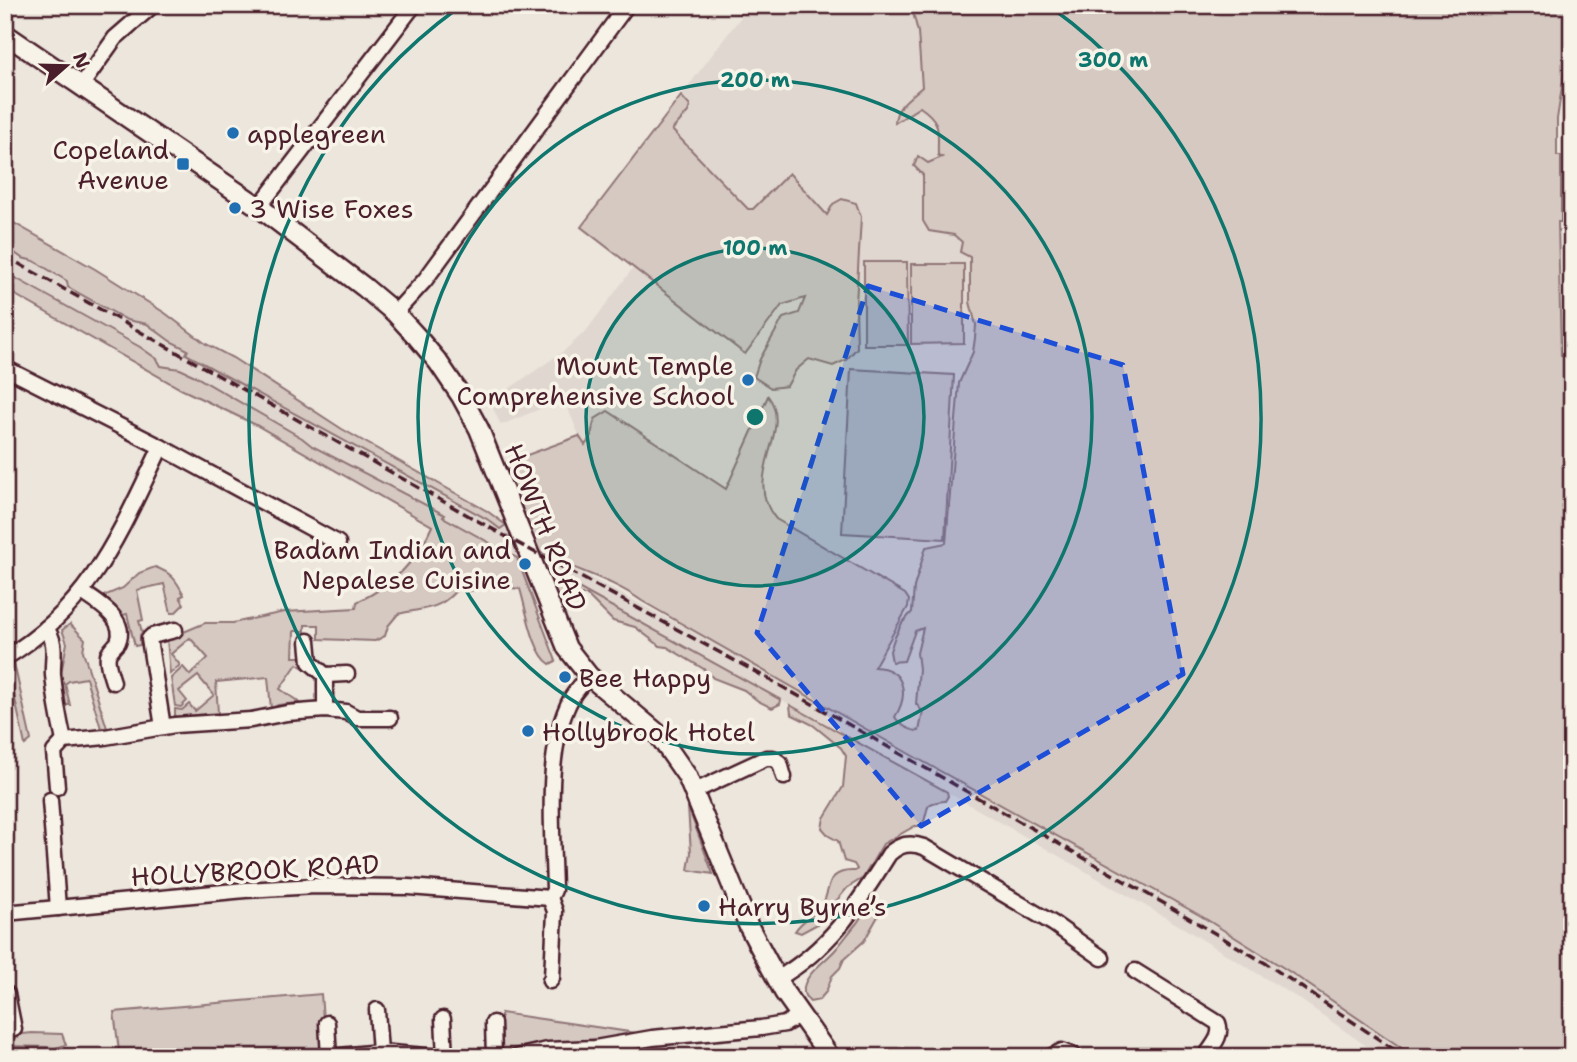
<svg xmlns="http://www.w3.org/2000/svg" width="1577" height="1062" font-family="'Shantell Sans',sans-serif">
	<style>
		.built { fill: #e0d7d0; fill-rule: evenodd }
		.green { fill: #d5c9c2; stroke: #907476; stroke-width: 2 }
		.lines { fill: none; stroke-linecap: round; stroke-linejoin: round }
		.minor-casing { stroke: #4a1f2b; stroke-width: 19 }
		.major-casing { stroke: #4a1f2b; stroke-width: 23 }
		.minor { stroke: #f7f3e8; stroke-width: 14 }
		.major { stroke: #f7f3e8; stroke-width: 18 }
		.rail { stroke: #4a1f2b; stroke-width: 3.5; stroke-dasharray: 10 5; stroke-linecap: butt }
		.marked { fill: #1d4ed8; fill-opacity: 0.2; stroke: #1d4ed8; stroke-width: 5; stroke-dasharray: 14 9; stroke-linejoin: round }
		.ring { fill: none; stroke: #0f766e; stroke-width: 3.5 }
		.poi-dot { fill: #1f6fb2; stroke: #f7f3e8; stroke-width: 2.5 }
		.labels { text-anchor: middle; dominant-baseline: central; stroke-width: 7; stroke-linejoin: round; paint-order: stroke }
		.poi-label { font-size: 26px; fill: #4a1f2b; stroke: #f7f3e8; text-anchor: start }
		.street-label { font-size: 26px; fill: #4a1f2b; stroke: #f7f3e8 }
		.centre { fill: #0f766e; stroke: #f7f3e8; stroke-width: 3.5 }
		.ring-label { font-size: 21px; text-anchor: middle; font-weight: bold; fill: #0f766e; stroke: #f7f3e8; stroke-width: 7; stroke-linejoin: round; paint-order: stroke }
	</style>
	<rect width="100%" height="100%" fill="#ece6dd"/>
	<filter id="ink" filterUnits="userSpaceOnUse"><feTurbulence type="fractalNoise" baseFrequency=".0143" numOctaves="2"/><feDisplacementMap in="SourceGraphic" scale="14" xChannelSelector="R" yChannelSelector="G"/><feConvolveMatrix kernelMatrix="1 2 1 2 8 2 1 2 1" color-interpolation-filters="sRGB"/></filter>
	<g filter="url(#ink)">
		<path class="built" d="M 750,5 L 934,5 L 948,46 L 983,349 L 940,637 L 913,756 L 1201,916 L 1287,970 L 1415,1057 L 1382,1057 L 1301,1000 L 1177,924 L 977,809 L 651,627 L 443,517 L 432,526 L 256,425 L 181,389 L 5,289 L 5,218 L 95,269 L 165,313 L 206,344 L 233,358 L 342,429 L 487,511 L 506,525 L 505,529 L 513,536 L 537,550 L 505,463 L 534,454 L 579,435 L 564,399 L 501,425 L 490,402 L 564,351 L 587,330 L 633,268 L 581,227 ZM 568,566 L 588,572 L 626,590 L 717,644 Z"/>
		<g class="green">
			<path d="M 911,5 L 1572,5 L 1572,23 L 1557,119 L 1557,156 L 1561,156 L 1561,222 L 1558,222 L 1561,356 L 1572,358 L 1572,1057 L 1415,1057 L 1287,970 L 1201,916 L 913,756 L 642,601 C 610,578 572,570 538,551 L 505,463 L 579,436 L 585,445 L 590,439 L 595,419 L 608,411 L 726,489 L 768,396 C 795,431 740,476 776,519 L 905,594 L 909,600 L 908,607 L 874,667 C 904,668 910,693 895,717 C 900,725 910,731 919,731 L 923,712 L 916,704 L 919,669 L 917,653 L 923,628 L 915,631 L 904,661 L 892,662 L 890,651 L 894,639 L 902,623 L 912,612 L 914,587 L 926,547 L 946,543 L 959,383 L 973,352 L 975,338 L 976,325 L 970,302 L 970,257 L 960,252 L 962,242 L 954,235 L 929,231 L 923,221 L 923,175 L 914,166 L 918,156 L 928,163 L 942,157 L 938,155 C 937,130 943,123 920,107 L 895,123 C 895,106 911,97 922,87 L 918,32 Z"/>
			<polygon points="681,96 690,106 688,112 672,130 748,209 753,209 789,173 827,215 833,204 842,199 856,203 861,217 856,304 857,348 846,360 833,366 809,359 796,370 787,386 771,388 754,377 760,359 783,318 799,313 805,298 782,305 745,354 581,227"/>
			<polygon points="5,218 95,269 165,313 206,344 233,358 342,429 487,511 506,525 500,529 487,519 186,354 188,350 170,341 147,324 127,320 68,287 67,281 34,261 22,258 5,246"/>
			<polygon points="864,262 907,262 908,345 864,345"/>
			<polygon points="911,264 964,264 964,343 911,344"/>
			<path d="M 10,275 L 140,347 L 157,359 L 161,366 L 180,369 L 193,375 L 302,438 L 312,446 L 445,515 L 443,517 L 517,558 L 556,661 L 550,664 C 533,654 526,608 520,589 L 504,587 L 499,581 L 493,580 L 477,590 L 467,591 L 461,585 C 439,612 427,607 398,614 L 388,626 L 385,636 L 375,641 L 319,639 L 319,625 L 305,625 L 305,631 L 294,631 L 293,657 L 301,657 L 310,672 L 297,664 L 280,689 L 299,702 L 297,703 L 278,705 L 271,709 L 268,677 L 216,682 L 218,713 L 175,717 L 175,709 L 182,710 L 189,704 L 195,711 L 214,695 L 198,676 L 179,691 L 187,701 L 181,707 L 175,706 L 171,678 L 183,667 L 190,675 L 208,658 L 190,638 L 171,654 L 180,665 L 170,674 L 167,639 L 205,623 L 233,623 L 284,612 L 356,608 L 357,602 C 392,586 417,562 432,526 L 256,425 L 181,389 L 5,289 L 5,276 Z"/>
			<polygon points="851,369 954,375 945,539 842,533"/>
			<path d="M 155,567 C 172,573 176,580 184,595 L 180,597 L 184,604 L 175,613 L 171,613 L 164,584 L 137,590 L 143,620 L 139,621 L 142,632 L 140,635 L 140,645 L 135,646 L 127,614 L 118,616 L 99,598 L 123,588 L 139,573 Z"/>
			<polygon points="553,574 781,700 780,704 772,708 758,701 744,690 713,678 707,671 667,647 660,646 635,627 613,621 587,595 572,595 557,601 553,591 556,580"/>
			<polygon points="70,624 85,639 83,651 107,728 101,728 100,725 86,678 69,681 65,684 70,705 66,705 61,673 67,643 62,630"/>
			<polygon points="14,663 31,740 25,745 8,667"/>
			<path d="M 790,705 L 947,792 L 948,796 L 945,801 C 920,803 931,809 922,826 L 915,826 L 883,844 L 863,878 L 847,888 L 827,912 L 823,921 L 801,933 L 795,931 C 802,920 811,917 820,908 C 832,895 822,869 855,871 L 857,869 L 854,864 L 844,861 L 838,841 L 829,836 L 822,828 L 824,818 L 843,787 L 846,756 L 841,748 L 813,725 L 791,714 Z"/>
			<polygon points="688,807 713,874 688,870 691,853"/>
			<path d="M 876,904 L 881,911 L 864,941 L 844,959 L 840,968 L 832,976 L 826,992 L 819,1000 L 810,1002 C 805,997 803,994 804,987 C 807,972 827,960 836,949 C 843,941 850,931 857,923 C 863,915 864,906 876,904 Z"/>
			<polygon points="321,994 326,1057 100,1057 100,1054 119,1051 114,1012"/>
			<path d="M 501,1013 L 643,1034 C 597,1042 550,1043 505,1054 L 501,1050 Z"/>
			<polygon points="32,1033 62,1034 66,1045 52,1049 47,1047 5,1046 5,1036"/>
		</g>
		<g class="lines">
			<defs>
				<g id="minor">
					<polyline points="81,86 115,38 153,5"/>
					<polyline points="259,207 414,5"/>
					<polyline points="395,313 425,280 627,5"/>
					<polyline points="5,368 161,447 338,543"/>
					<path d="M 82,592 C 96,602 128,619 118,642 C 115,646 110,650 108,655 C 106,663 111,675 113,682"/>
					<path d="M 46,628 C 58,644 52,657 53,675 C 55,697 59,719 64,741"/>
					<polyline points="308,641 310,662 325,675 325,710"/>
					<path d="M 5,658 C 91,607 120,532 161,447"/>
					<polyline points="325,675 347,674"/>
					<polyline points="163,727 149,639 152,636 175,630"/>
					<polyline points="57,787 54,752 64,741 105,737 175,725 251,720 287,713 325,710 346,712 357,718 390,718"/>
					<polyline points="695,791 766,758 773,758 780,763 784,777"/>
					<polyline points="50,800 58,908"/>
					<polyline points="5,913 245,890 315,886 409,887 550,898"/>
					<path d="M 1135,971 L 1218,1023 C 1223,1036 1212,1046 1205,1057"/>
					<path d="M 777,979 C 831,948 857,905 889,854 C 900,844 910,842 924,847 L 1054,924 L 1102,958"/>
					<path d="M 550,981 L 552,978 L 555,911 L 550,898 L 554,890 C 553,832 543,749 572,697 C 576,690 583,683 589,676"/>
					<polyline points="377,1010 380,1052"/>
					<polyline points="443,1019 445,1057"/>
					<polyline points="327,1023 329,1057"/>
					<polyline points="493,1023 494,1057"/>
					<polyline points="5,1031 14,1029 7,994"/>
					<polyline points="330,1057 380,1052 437,1057"/>
					<polyline points="516,1057 547,1050 595,1048 652,1038 761,1028 785,1024 800,1015"/>
					<polyline points="1050,1057 1062,1051 1077,1057"/>
				</g>
				<polyline id="major" points="5,34 259,207 364,287 395,313 417,337 438,362 461,396 479,429 567,648 589,676 657,733 687,776 749,927 784,992 830,1057"/>
			</defs>
			<use href="#minor" class="minor-casing"/>
			<use href="#major" class="major-casing"/>
			<use href="#minor" class="minor"/>
			<use href="#major" class="major"/>
			<polyline class="rail" points="5,256 512,540 765,677 1165,904 1267,964 1405,1057"/>
		</g>
	</g>
	<path class="marked" d="M 868,286 L 1123,365 L 1183,674 L 921,826 L 757,633 Z"/>
	<circle cx="755" cy="417" r="169" fill="#0f766e" fill-opacity=".12"/>
	<g class="ring">
		<circle cx="755" cy="417" r="169"/>
		<circle cx="755" cy="417" r="337"/>
		<path d="M1052 8A506 506 0 1 1 458 8"/>
	</g>
	<g class="poi-dot">
		<circle cx="233" cy="133" r="7"/>
		<rect x="176" y="157" width="14" height="14" rx="3.5"/>
		<circle cx="235" cy="208" r="7"/>
		<circle cx="748" cy="380" r="7"/>
		<circle cx="525" cy="564" r="7"/>
		<circle cx="565" cy="677" r="7"/>
		<circle cx="528" cy="731" r="7"/>
		<circle cx="704" cy="906" r="7"/>
	</g>
	<g class="labels">
		<g class="poi-label">
			<text x="247" y="133">applegreen</text>
			<text x="169" y="149" text-anchor="end">Copeland<tspan x="169" dy="30">Avenue</tspan></text>
			<text x="249" y="208">3 Wise Foxes</text>
			<text x="734" y="365" text-anchor="end">Mount Temple<tspan x="734" dy="30">Comprehensive School</tspan></text>
			<text x="511" y="549" text-anchor="end">Badam Indian and<tspan x="511" dy="30">Nepalese Cuisine</tspan></text>
			<text x="579" y="677">Bee Happy</text>
			<text x="542" y="731">Hollybrook Hotel</text>
			<text x="718" y="906">Harry Byrne’s</text>
		</g>
		<g class="street-label">
			<text transform="translate(546 527) rotate(68)">HOWTH ROAD</text>
			<text transform="translate(255 870) rotate(-3)">HOLLYBROOK ROAD</text>
		</g>
	</g>
	<circle cx="755" cy="417" r="10" class="centre"/>
	<g class="ring-label">
		<text x="1113" y="67">300 m</text>
		<text x="755" y="87">200 m</text>
		<text x="755" y="255">100 m</text>
	</g>
	<rect width="1577" height="1062" fill="none" stroke="#f7f3e8" stroke-width="28"/>
	<rect x="14" y="14" width="1549" height="1034" fill="none" stroke="#4a1f2b" stroke-width="2.5" filter="url(#ink)"/>
	<g transform="translate(66 66) rotate(70)" stroke="#f7f3e8" stroke-width="5" paint-order="stroke">
	<path d="M0-5L12 26L0 18L-12 26Z" fill="#4a1f2b"/>
	<text y="-10" font-size="19" font-weight="bold" text-anchor="middle" fill="#4a1f2b">N</text>
	</g>
</svg>
